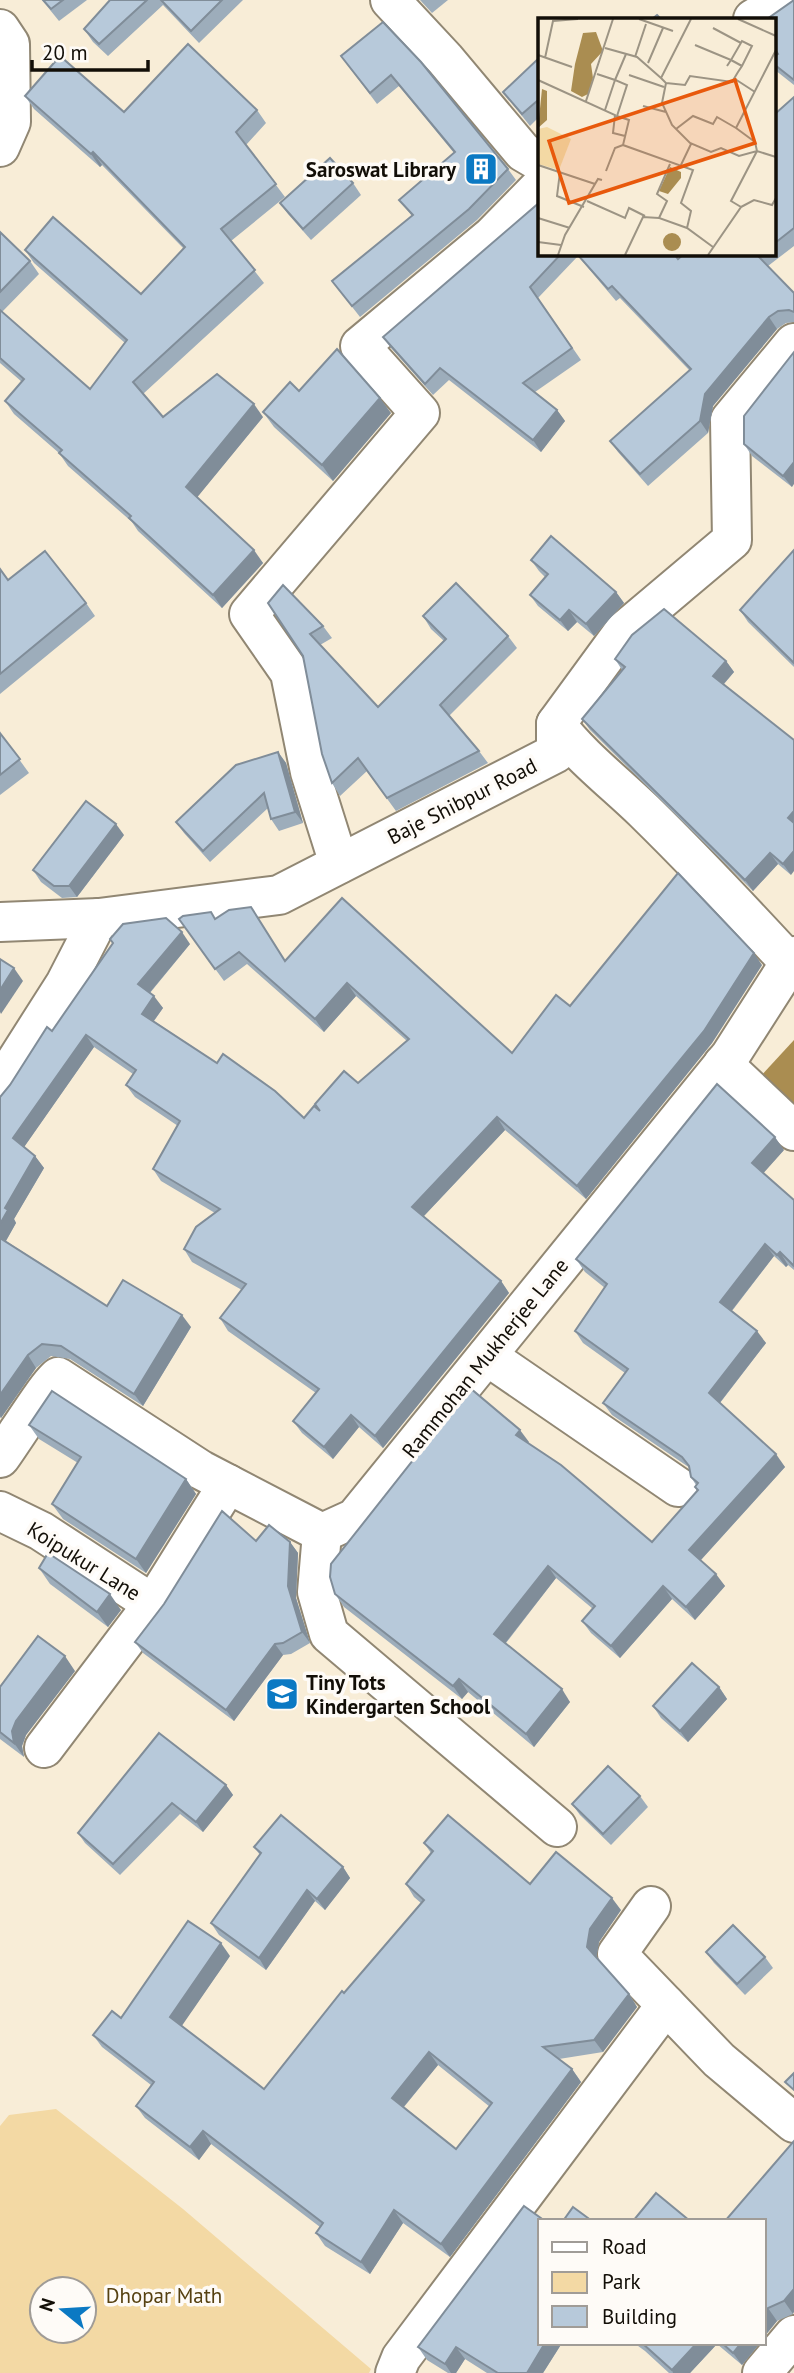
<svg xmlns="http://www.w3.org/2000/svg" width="794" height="2373" font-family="'PT Sans',sans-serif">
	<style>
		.green { fill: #f3d9a4; fill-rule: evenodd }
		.water { fill: #aa8d51 }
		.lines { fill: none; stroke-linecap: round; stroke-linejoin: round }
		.minor-casing { stroke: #918773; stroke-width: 42 }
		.minor { stroke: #fff; stroke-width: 38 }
		.wall { fill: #9dadbb; fill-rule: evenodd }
		.shaded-wall { fill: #808d99 }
		.building { fill: #b7c9da; stroke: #808d99; stroke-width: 2; fill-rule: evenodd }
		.labels { text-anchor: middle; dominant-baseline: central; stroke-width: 7; stroke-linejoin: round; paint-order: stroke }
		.poi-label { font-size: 21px; font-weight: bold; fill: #120e07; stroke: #fefbf7; text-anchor: end }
		.street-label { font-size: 21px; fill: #120e07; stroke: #fefbf7 }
		.park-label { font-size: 21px; fill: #564111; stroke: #fefbf7 }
		.inset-road { fill: none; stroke: #9c9484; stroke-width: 2 }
		.view { fill: #e8590c; fill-opacity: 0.15; stroke: #e8590c; stroke-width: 3.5 }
		.inset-edge { fill: none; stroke: #120e07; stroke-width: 3.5 }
	</style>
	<rect width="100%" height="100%" fill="#f8edd7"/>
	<path class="green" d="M 56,2109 L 183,2209 L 371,2369 L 369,2373 L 0,2373 L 0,2126 L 9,2115 ZM 42,2289 L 84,2289 L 84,2331 L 42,2331 Z"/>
	<polygon class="water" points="794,1040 794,1111 759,1078"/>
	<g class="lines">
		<defs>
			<g id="minor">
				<polyline points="390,0 445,59 523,152 540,162"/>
				<polyline points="753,19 784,0"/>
				<polyline points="0,29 10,44 11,122 0,147"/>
				<path d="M 556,724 C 581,757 614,782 644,811 C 694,860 742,911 790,963"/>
				<polyline points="339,864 310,772 290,673 249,614 420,413 360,346 492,236 540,187"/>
				<polyline points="0,922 99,918 279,895 556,753 556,724 624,631 732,540 730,420 794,343"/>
				<polyline points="723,1064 794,1131"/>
				<polyline points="0,1086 65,984 99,918"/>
				<polyline points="487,1356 678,1487"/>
				<path d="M 0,1458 C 10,1445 50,1381 58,1377 L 201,1470 L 322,1533 L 355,1518 L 730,1056 L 794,956"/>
				<polyline points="0,1511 41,1531 153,1604 228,1484"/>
				<polyline points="322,1533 317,1592 329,1634 557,1827"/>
				<polyline points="44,1748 153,1604"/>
				<polyline points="651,1906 617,1954 719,2060 794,2123"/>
				<polyline points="395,2373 401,2358 666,2005"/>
				<polyline points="762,2373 794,2335"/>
			</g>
		</defs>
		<use href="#minor" class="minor-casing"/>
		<use href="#minor" class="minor"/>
	</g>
	<g class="wall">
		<polygon points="42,0 87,0 59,21"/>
		<polygon points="110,0 243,0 199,43 163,5 108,56 93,42 84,29"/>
		<polygon points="420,0 448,0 432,13"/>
		<polygon points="794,0 794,85 775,70 775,56 778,54"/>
		<polygon points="383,22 508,169 516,180 477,220 360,317 332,281 412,216 399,200 454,153 399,86 377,104 341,56"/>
		<polygon points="540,57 540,116 530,126 503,92"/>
		<polygon points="25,96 124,112 257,110 266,123 246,145 285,197 231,241 264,283 143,394 163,417 263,417 197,497 263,563 222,608 138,531 132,522 68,466 59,453 14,414 5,401 22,382 0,363 0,232 30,261 39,274 2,312 90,389 125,343 34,263 25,250 141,294 184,249 102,165 100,167 34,109"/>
		<polygon points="794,97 794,246 768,266 794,293 794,322 786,323 777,329 713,406 708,433 648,486 618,452 610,441 690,371 620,298 616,301 578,256 538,298 581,360 535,392 557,410 565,421 541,452 449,380 433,395 391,348 383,337 540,254 674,254 678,259 684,254 775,254 775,114"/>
		<polygon points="353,183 361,195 311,240 288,214 280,203"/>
		<polygon points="794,352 792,487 752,456 744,444"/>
		<polygon points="299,391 391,413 333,481 274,427 263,412"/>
		<polygon points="794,550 794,667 748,622 740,610"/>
		<polygon points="531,560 616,592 624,603 594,636 577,622 568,631 538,606 530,595 545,577 539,571"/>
		<polygon points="0,569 8,580 86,603 95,616 0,694"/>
		<polygon points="268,603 323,626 332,638 320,645 378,707 444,641 431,629 423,616 508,636 517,648 449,716 479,751 488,763 396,811 367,771 340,796 332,783 303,656"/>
		<polygon points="615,659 726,661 734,672 724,684 791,875 778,864 753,891 590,730 582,719 622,670"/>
		<polygon points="0,733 29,773 0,795"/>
		<polygon points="278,752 286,763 303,823 279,831 271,819 268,808 210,862 184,833 176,822"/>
		<polygon points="124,835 77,897 62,898 41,882 33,870"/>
		<polygon points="342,898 512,1053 570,1006 762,965 712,1043 586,1199 505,1130 424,1216 501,1281 509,1293 383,1448 359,1427 333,1459 302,1433 293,1421 316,1393 228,1331 220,1318 242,1290 192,1262 184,1249 215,1213 161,1181 153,1169 178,1126 135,1097 126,1085 133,1074 94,1047 24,1147 35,1156 44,1168 14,1219 16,1223 6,1241 107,1306 191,1327 143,1406 70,1359 51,1356 36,1368 1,1418 0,1417 0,1097 52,1031 113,944 110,939 190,944 150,993 163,1008 154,1021 217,1063 304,1118 320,1111 358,1083 407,1041 356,996 324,1032 247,964 224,981 179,919 215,919 251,907 285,961"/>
		<polygon points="784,1150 763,1173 794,1200 794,1270 788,1265 786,1267 774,1256 732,1311 766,1343 720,1403 785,1467 701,1560 725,1586 695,1620 672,1599 620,1658 591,1633 582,1621 593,1609 556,1578 506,1643 570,1702 534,1747 468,1692 462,1699 344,1607 335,1594 529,1442 528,1443 652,1542 697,1491 695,1487 696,1485 691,1477 690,1468 612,1415 603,1403 625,1373 583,1343 575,1331 605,1288 585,1272 576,1259"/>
		<polygon points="29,1425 186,1479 196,1494 146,1573 63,1519 52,1504 78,1463 39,1439"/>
		<polygon points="256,1541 290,1542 298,1553 296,1598 310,1643 291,1654 283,1655 234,1721 143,1653 135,1642"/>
		<polygon points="39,1568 121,1610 108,1627 50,1584"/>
		<polygon points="75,1671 26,1735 22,1746 24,1757 0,1739 0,1687"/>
		<polygon points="719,1687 727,1699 688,1742 661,1718 653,1706"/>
		<polygon points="226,1785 233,1795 203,1832 180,1814 120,1875 85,1843 78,1833"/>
		<polygon points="640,1796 648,1807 611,1845 580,1815 572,1804"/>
		<path d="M 424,1843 L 530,1884 L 621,1910 L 599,1942 L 596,1958 L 629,1994 L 637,2007 L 603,2052 L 559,2059 L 572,2069 L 581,2082 L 450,2257 L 403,2223 L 370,2274 L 325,2246 L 316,2233 L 320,2227 L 211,2144 L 199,2160 L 145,2118 L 136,2106 L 151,2085 L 102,2047 L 93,2035 L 230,1956 L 181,2026 L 264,2089 L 344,1993 L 421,1903 L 414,1897 L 406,1884 L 431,1853 ZM 438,2065 L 490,2107 L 456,2149 L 404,2107 Z"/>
		<polygon points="254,1847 343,1867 350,1878 325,1910 315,1901 266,1970 219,1935 211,1923 260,1855"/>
		<polygon points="706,1952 765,1957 773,1968 745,1995 714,1963"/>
		<polygon points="794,2141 793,2314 777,2321 764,2337"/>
		<polygon points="562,2343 543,2373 487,2373 465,2359 456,2373 448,2373 427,2360 418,2347"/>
		<polygon points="634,2343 760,2343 742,2365 717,2344 690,2373 669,2373 645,2351"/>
	</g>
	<g class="shaded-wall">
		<polygon points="93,152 102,165 100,167 91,154"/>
		<polygon points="769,317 777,329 713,406 708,433 700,421 705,394"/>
		<polygon points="380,398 391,413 333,481 322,465"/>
		<polygon points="254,404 263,417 195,500 186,487"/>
		<polygon points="557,410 565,421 541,452 533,440"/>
		<polygon points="794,462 794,484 792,487 783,476"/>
		<polygon points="254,550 263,563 222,608 213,595"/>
		<polygon points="616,592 624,603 594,636 586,624"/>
		<polygon points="569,610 577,622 568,631 560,620"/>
		<polygon points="726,661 734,672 721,687 713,676"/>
		<polygon points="278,752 286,763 303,823 295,812"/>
		<polygon points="794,811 794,827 788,818"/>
		<polygon points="116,824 124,835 77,897 69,886"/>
		<polygon points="794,851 794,871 791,875 783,864"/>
		<polygon points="770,853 778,864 753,891 745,880"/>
		<polygon points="182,932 190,944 146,997 138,984"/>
		<polygon points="754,953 762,965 712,1043 586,1199 577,1186"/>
		<polygon points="14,968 23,981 1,1014 0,1012 0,990"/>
		<polygon points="347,983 356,996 324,1032 315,1019"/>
		<polygon points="154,996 163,1008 150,1026 142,1014"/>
		<polygon points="86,1035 94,1047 22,1150 13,1138"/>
		<polygon points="497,1117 505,1130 421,1219 412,1207"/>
		<polygon points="775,1137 784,1150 761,1176 752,1163"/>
		<polygon points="35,1156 44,1168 14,1219 16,1223 3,1246 0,1242 0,1224 5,1208"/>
		<polygon points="765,1244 774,1256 729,1314 720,1302"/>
		<polygon points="780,1252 788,1265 786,1267 777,1255"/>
		<polygon points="501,1281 509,1293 383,1448 375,1436"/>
		<polygon points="182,1315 191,1327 143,1406 134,1394"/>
		<polygon points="757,1331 766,1343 718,1405 709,1393"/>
		<polygon points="28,1355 36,1368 1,1418 0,1416 0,1395"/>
		<polygon points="351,1415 359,1427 333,1459 324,1447"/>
		<polygon points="520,1430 529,1442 525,1447 516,1435"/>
		<polygon points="776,1454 785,1467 698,1563 689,1550"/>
		<polygon points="186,1479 196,1494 146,1573 136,1559"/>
		<polygon points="290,1542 298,1553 296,1598 310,1643 302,1632 288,1586"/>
		<polygon points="548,1566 556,1578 503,1646 494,1634"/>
		<polygon points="716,1574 725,1586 695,1620 686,1607"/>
		<polygon points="663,1586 672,1599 620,1658 611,1646"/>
		<polygon points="110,1594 121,1610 108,1627 97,1612"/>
		<polygon points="275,1644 283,1655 234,1721 226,1710"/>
		<polygon points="65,1656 75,1671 26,1735 22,1746 24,1757 14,1743 12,1731 16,1721"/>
		<polygon points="459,1679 468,1692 462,1699 453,1686"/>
		<polygon points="719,1687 727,1699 688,1742 680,1731"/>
		<polygon points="562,1689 570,1702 534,1747 526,1734"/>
		<polygon points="226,1785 233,1795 203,1832 196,1822"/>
		<polygon points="343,1867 350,1878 325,1910 317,1899"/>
		<polygon points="307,1890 315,1901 266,1970 259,1958"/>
		<polygon points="612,1898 621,1910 599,1942 596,1960 587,1947 590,1929"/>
		<polygon points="221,1943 230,1956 179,2030 170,2017"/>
		<polygon points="629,1994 637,2007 603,2052 594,2040"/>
		<polygon points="429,2052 438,2065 401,2110 392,2098"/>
		<polygon points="572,2069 581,2082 450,2257 441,2244"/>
		<polygon points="203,2131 211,2144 199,2160 190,2147"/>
		<polygon points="394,2210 403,2223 370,2274 361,2262"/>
		<polygon points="794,2289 794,2312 793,2314 784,2301"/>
		<polygon points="768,2308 777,2321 764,2337 764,2314"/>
		<polygon points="545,2343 562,2343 543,2373 527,2373"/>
		<polygon points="697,2343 717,2344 690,2373 673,2373 672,2370"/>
		<polygon points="741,2343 760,2343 742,2365 733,2353"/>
		<polygon points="456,2347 465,2359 456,2373 451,2373 445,2364"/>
	</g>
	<g class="building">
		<polygon points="43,0 63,0 51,9"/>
		<polygon points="110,0 147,0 99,44 84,29"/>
		<polygon points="161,0 222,0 191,31"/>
		<polygon points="794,0 794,80 775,65 775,56 778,54 775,49 775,19 767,19"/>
		<polygon points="657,15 661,19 652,19"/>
		<polygon points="383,22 421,62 508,169 469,209 352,306 332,281 413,215 399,200 455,152 391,75 370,93 341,56"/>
		<polygon points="188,44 257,110 236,132 276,184 221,229 255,270 133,382 163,417 217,374 254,404 186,487 254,550 213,595 129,518 131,516 59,453 62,450 5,401 24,379 0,358 0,310 90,389 127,340 25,250 53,217 141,294 185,247 93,152 91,154 25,96 60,56 124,112"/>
		<polygon points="540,57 540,103 537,101 522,114 503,92"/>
		<polygon points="794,97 794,228 775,243 775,114"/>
		<polygon points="330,158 353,183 303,229 280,203"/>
		<polygon points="540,202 540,254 561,254 530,287 572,348 523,383 557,410 533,440 440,368 425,384 383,337"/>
		<polygon points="0,232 30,261 0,292"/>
		<polygon points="577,254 674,254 678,259 684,254 760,254 758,256 794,293 794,312 789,310 778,311 769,317 705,394 700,421 640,474 610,441 691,369 612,286 608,289"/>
		<polygon points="337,349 380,398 322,465 263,412 290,382 299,391"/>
		<polygon points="794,352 794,462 783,476 744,444 744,416"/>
		<polygon points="551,536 616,592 586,624 569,610 560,620 530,595 548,574 531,560"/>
		<polygon points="794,550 794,663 740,610"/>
		<polygon points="45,551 86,603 0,674 0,569 8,580"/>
		<polygon points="456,583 508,636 440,705 479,751 387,798 358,758 332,783 322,754 303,656 268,603 283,585 323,626 310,634 378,707 446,639 423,616"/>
		<polygon points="664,609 726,661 713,676 794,740 794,811 788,818 794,823 794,851 783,864 770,853 745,880 582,719 625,667 615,659 632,635"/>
		<polygon points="0,733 20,759 0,775"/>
		<polygon points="278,752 295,812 271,819 264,793 203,851 176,822 236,765"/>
		<polygon points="86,801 116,824 69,886 54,886 33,870"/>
		<polygon points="678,873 754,953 704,1031 577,1186 497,1117 412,1207 501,1281 375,1436 351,1415 324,1447 293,1421 319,1389 220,1318 246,1284 184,1249 196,1227 220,1209 153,1169 180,1121 126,1085 136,1070 86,1035 13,1138 35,1156 5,1208 8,1210 0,1224 0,1097 10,1085 47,1027 52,1031 113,943 110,939 123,924 166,918 182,932 138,984 154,996 142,1014 217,1063 223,1054 275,1091 304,1118 314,1106 320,1111 315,1104 344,1071 358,1083 409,1039 347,983 315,1019 239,952 215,969 179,919 183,916 211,912 215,919 229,910 251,907 285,961 342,898 512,1053 556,995 570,1006"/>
		<polygon points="0,959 14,968 0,990"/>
		<polygon points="717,1084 775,1137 752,1163 794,1200 794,1266 780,1252 777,1255 765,1244 720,1302 757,1331 709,1393 776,1454 689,1550 716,1574 686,1607 663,1586 611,1646 582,1621 595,1606 548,1566 494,1634 562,1689 526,1734 459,1679 453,1686 335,1594 330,1577 331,1564 470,1388 520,1430 516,1435 561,1465 652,1542 698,1490 695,1487 698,1483 691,1477 689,1466 682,1457 603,1403 628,1369 575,1331 607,1284 576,1259"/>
		<polygon points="0,1238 107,1306 123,1280 182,1315 134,1394 61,1346 42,1344 28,1355 0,1395"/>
		<polygon points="52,1391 186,1479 136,1559 52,1504 81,1457 29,1425"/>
		<polygon points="222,1511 256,1541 269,1525 290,1542 288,1586 302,1632 283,1643 275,1644 226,1710 135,1642 164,1604"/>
		<polygon points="48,1553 110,1594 97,1612 39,1568"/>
		<polygon points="38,1636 65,1656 16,1721 12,1731 14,1743 0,1732 0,1687"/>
		<polygon points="692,1663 719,1687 680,1731 653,1706"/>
		<polygon points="159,1733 226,1785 196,1822 172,1803 113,1864 78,1833"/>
		<polygon points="608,1766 640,1796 603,1834 572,1804"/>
		<polygon points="281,1815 343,1867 317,1899 307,1890 259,1958 211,1923 261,1853 254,1847"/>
		<path d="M 448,1815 L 530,1884 L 556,1852 L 612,1898 L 590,1929 L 587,1947 L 629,1994 L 594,2040 L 543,2047 L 572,2069 L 441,2244 L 394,2210 L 361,2262 L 316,2233 L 323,2223 L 203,2131 L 190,2147 L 136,2106 L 154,2082 L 93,2035 L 112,2011 L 121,2018 L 188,1921 L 221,1943 L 170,2017 L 264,2089 L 342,1991 L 344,1993 L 424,1900 L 406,1884 L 433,1851 L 424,1843 ZM 429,2052 L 492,2103 L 456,2149 L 392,2098 Z"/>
		<polygon points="733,1925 765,1957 737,1984 706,1952"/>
		<polygon points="794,2073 794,2090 785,2082"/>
		<polygon points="794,2141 794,2289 784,2301 768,2308 764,2314 764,2221 725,2221"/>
		<polygon points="656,2193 690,2221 633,2221"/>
		<polygon points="524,2206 545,2221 540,2221 540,2343 545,2343 527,2373 498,2373 456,2347 445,2364 418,2347"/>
		<polygon points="573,2207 592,2221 563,2221"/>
		<polygon points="642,2343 697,2343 672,2370"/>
		<polygon points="722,2343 741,2343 733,2353"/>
	</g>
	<defs>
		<symbol id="building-square" viewBox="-11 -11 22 22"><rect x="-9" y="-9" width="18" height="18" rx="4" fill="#0b79c3" stroke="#fefbf7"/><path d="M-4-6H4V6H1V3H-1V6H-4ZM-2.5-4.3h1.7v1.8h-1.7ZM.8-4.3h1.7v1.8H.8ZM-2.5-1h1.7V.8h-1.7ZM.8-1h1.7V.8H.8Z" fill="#fff"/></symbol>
		<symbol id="school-square" viewBox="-11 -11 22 22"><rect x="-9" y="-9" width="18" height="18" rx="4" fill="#0b79c3" stroke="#fefbf7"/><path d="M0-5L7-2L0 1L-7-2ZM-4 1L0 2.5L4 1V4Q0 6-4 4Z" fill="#fff"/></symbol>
	</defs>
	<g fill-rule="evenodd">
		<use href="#building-square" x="462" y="150" width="38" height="38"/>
		<use href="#school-square" x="263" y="1675" width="38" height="38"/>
	</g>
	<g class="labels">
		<g class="poi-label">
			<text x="456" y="169">Saroswat Library</text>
			<text x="306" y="1682" text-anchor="start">Tiny Tots<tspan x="306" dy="24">Kindergarten School</tspan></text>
		</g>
		<g class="street-label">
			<text transform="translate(462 801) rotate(-27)">Baje Shibpur Road</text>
			<text transform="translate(485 1358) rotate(-51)">Rammohan Mukherjee Lane</text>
			<text transform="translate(84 1561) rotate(32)">Koipukur Lane</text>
		</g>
		<g class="park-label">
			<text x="164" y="2295">Dhopar Math</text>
		</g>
	</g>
	<g transform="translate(538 18)">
		<rect width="238" height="238" fill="#f8edd7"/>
		<path d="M 9,109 L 33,121 L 21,152 L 0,146 L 0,111 Z" fill="#f3d9a4"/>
		<path d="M 58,14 L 65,33 L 53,46 L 55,60 L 50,76 L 44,79 L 33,73 L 37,46 L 45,15 ZM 4,71 L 9,73 L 9,102 L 0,110 ZM 132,149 L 143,154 L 143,160 L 130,176 L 121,173 ZM125 224a9 9 0 1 1 18 0a9 9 0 1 1-18 0Z" fill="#aa8d51"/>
		<path class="inset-road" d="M 101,1 L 135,13M 153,1 L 123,60 L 128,65 L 124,85 L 134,107 L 152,125 L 173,134 L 183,130 L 201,138 L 219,133 L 238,139M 200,1 L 238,18M 175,10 L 203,25M 157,27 L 193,42 L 189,48M 67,30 L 99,39 L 123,60M 88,36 L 77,62 L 89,67 L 79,98 L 91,102 L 85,127 L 155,152 L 143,185 L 153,193 L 149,210M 0,37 L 34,49M 97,39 L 108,6M 7,40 L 15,3 L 40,1M 110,45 L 125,10M 59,56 L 77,62 L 67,92M 91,57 L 126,69M 197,61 L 217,74M 0,62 L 77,97 L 75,115 L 87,118M 128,65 L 147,67 L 152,58 L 194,64 L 200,54 L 204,48 L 214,28 L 204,23 L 193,42 L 204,48M 48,83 L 75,1M 105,88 L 128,94M 138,111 L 155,98 L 175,106 L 179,99 L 198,110M 132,146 L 119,176 L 129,183 L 121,200 L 149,210 L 175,229M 0,147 L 57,166M 142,149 L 153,126M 68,153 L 77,130 L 85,127M 22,154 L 19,178 L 46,189M 49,183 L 87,200 L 91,190 L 107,198M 203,189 L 216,182 L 234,187 L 238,180M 0,200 L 32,210M 0,224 L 23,227M 20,237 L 27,217 L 60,161 L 64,162M 87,237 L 105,199 L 121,200M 170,237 L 203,189 L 193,183 L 219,133 L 217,124 L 198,110 L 238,32"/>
		<path class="view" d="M 197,62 L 217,125 L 31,185 L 11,123 Z"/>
		<rect width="238" height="238" class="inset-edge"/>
	</g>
	<rect x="538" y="2219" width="228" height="126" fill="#fefbf7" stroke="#a09c97" stroke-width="2"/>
	<rect x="552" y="2242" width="35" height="10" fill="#ffffff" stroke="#a09c97" stroke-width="2"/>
	<text x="602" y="2254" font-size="21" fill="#120e07">Road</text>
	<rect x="552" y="2272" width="35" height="21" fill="#f3d9a4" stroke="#a09c97" stroke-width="2"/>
	<text x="602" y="2289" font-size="21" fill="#120e07">Park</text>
	<rect x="552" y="2306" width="35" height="21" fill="#b7c9da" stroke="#a09c97" stroke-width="2"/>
	<text x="602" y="2324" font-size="21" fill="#120e07">Building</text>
	<g transform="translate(63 2310) rotate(288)"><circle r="33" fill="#fefbf7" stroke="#a09c97" stroke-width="2"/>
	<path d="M0-5L12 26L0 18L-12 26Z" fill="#0b79c3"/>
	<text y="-10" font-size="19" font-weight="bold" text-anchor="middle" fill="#120e07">N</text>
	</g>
	<path d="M32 60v10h116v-10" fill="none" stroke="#120e07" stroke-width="3.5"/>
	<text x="42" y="60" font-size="21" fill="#120e07" stroke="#fefbf7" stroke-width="5" paint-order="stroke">20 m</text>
</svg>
